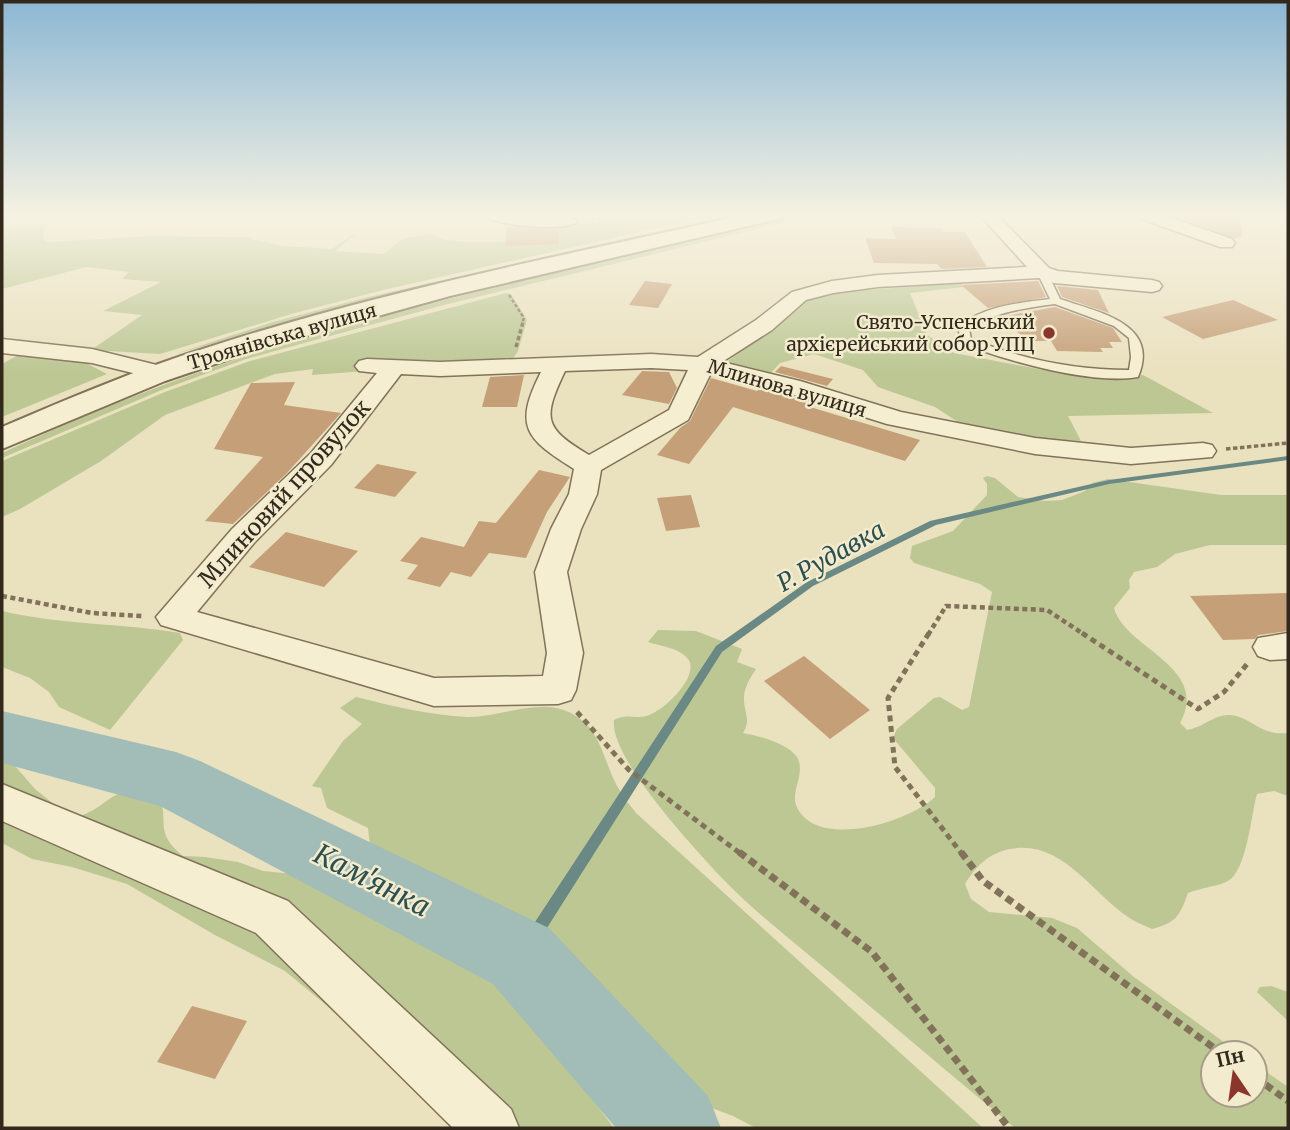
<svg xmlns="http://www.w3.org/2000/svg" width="1290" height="1130" font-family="Merriweather,serif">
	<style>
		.green { fill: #bcc794 }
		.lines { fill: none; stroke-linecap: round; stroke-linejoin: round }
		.stream { fill: #6a8984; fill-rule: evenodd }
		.river { fill: #a2bcb7; fill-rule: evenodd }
		.building { fill: #c59f77 }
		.service-casing { stroke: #817259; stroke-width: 3 }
		.minor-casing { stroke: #817259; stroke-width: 3 }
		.tertiary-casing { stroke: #817259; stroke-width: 4 }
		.path-far4 { stroke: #817259; stroke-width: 2.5; stroke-dasharray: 3.5 2; stroke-linecap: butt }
		.path-far3 { stroke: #817259; stroke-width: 3.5; stroke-dasharray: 4.5 2.5; stroke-linecap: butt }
		.path-far2 { stroke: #817259; stroke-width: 4.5; stroke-dasharray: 5 3.5; stroke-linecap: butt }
		.path-far1 { stroke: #817259; stroke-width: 5; stroke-dasharray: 6 4.5; stroke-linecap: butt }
		.path { stroke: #817259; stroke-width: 7; stroke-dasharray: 8 5; stroke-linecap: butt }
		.service { fill: #f6eed1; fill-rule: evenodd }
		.minor { fill: #f6eed1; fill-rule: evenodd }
		.tertiary { fill: #f6eed1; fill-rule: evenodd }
		.poi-dot { fill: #8b362d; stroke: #f2ebce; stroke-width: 2.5 }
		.labels { text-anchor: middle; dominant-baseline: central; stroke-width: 5; stroke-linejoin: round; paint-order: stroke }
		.far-poi-label { font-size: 19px; fill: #32291c; stroke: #f2ebce; text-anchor: end }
		.far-street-label { font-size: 19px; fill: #32291c; stroke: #f2ebce }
		.street-label { font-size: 23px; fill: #32291c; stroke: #f2ebce }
		.water-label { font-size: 24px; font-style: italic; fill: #2c4f50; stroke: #f2ebce }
		.near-water-label { font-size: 28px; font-style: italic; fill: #2c4f50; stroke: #f2ebce }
	</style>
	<rect width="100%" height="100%" fill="#eae1bf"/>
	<g class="green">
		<polygon points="630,214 719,214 383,290 295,313 160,354 91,350 142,315 103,311 161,282 122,279 129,272 86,267 2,289 2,228 42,226 45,227 43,239 48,242 149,236 252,237 252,239 284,246 332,249 352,235 355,235 335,251 383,254 404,238 432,234 447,240 467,242 549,241 557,238 557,225 592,223"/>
		<polygon points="731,214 743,214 363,302 175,354 273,322 360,299"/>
		<path d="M 807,214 L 819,214 L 444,305 L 246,359 L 164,389 L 2,458 L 2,453 C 73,420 148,389 223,364 C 413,301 612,261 807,214 Z"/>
		<polygon points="960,283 964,287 910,293 927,335 954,353 1091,379 1143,375 1213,413 1068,416 1081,441 1033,438 967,428 935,407 878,387 863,370 814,354 780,363 768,376 724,364 808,300 839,292"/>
		<polygon points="506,293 511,294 527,320 518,351 512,360 312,375 313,369 275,374 165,415 101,461 20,509 2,517 2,461 165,392 250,361"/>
		<polygon points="20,354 86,363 107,374 2,417 2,364"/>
		<path d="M 987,476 L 995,478 L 1018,497 L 1045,501 L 1062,500 L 1085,491 L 1092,483 L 1108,479 L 1221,495 L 1288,495 L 1288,545 L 1210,545 L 1175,554 L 1157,567 L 1134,572 L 1129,580 L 1130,588 L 1114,608 C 1125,649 1211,666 1180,723 L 1187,730 C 1202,728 1213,715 1229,715 C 1251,716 1259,736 1288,733 L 1288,796 L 1274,791 L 1257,794 C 1251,814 1247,874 1226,882 C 1214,887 1200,888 1188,893 C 1179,917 1177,922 1152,929 C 1144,925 1135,922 1128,917 C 1091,892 1061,839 1010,849 C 989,853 976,866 965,884 L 971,899 L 989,912 L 1052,918 L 1077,928 L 1134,977 L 1239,1053 L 1213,1053 L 1213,1095 L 1255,1095 L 1255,1064 L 1288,1087 L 1288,1128 L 1015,1128 C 956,1079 898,1030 840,981 C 800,947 756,914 720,876 C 694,848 609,757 614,720 C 626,713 635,719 646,716 C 662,713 701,676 688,659 C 680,648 660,646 648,642 L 658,630 L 696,631 L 742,649 L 737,662 L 756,669 C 750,678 743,689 744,701 C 745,715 751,720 743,733 C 759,736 787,743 797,757 C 806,772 791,790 796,805 C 814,851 908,823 935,797 L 935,788 L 893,738 L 897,729 L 934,698 L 940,697 L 962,710 L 969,707 L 992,592 L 980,584 L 914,563 L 910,558 L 912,546 L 953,531 L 987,495 L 987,484 L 983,478 Z"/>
		<path d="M 2,611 C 61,625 121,623 180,633 L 183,640 L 110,730 L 59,707 L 49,692 L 30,678 L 2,667 Z"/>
		<path d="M 356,697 C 392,706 429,715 467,717 C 508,718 550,689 586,724 C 603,741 607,771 620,791 C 624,799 631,806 636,813 L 983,1128 L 756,1128 L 733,1116 L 688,1099 L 654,1082 L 637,1063 L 623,1028 L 605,1006 L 550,942 L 521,917 L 494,902 L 449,884 L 370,846 L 368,828 L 327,808 L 321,788 L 312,786 L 343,741 L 362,724 L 340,708 Z"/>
		<path d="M 2,751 L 35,789 L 71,818 C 110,812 110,778 158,795 C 171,821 152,831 183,856 L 205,857 L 238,862 L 263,871 L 293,874 L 323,885 L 394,924 L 436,940 L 493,982 L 571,1071 L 614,1128 L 458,1128 L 378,1048 L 285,971 L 215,935 L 127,884 L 72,867 L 32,859 L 2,843 Z"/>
		<polygon points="1271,986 1288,992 1288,1021 1257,992 1260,987"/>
	</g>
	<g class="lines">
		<polygon class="stream" points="1288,456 1288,460 1109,484 936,525 813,586 722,652 526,961 521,963 516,961 514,956 516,951 716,646 807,582 930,521 1109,480"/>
		<polygon class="river" points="2,711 176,752 200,761 549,928 708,1096 721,1128 616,1128 493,984 160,806 2,763"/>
	</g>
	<g class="building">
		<polygon points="1167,214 1240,214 1242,236 1235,239"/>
		<polygon points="507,226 559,229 559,244 505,246"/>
		<polygon points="891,227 942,228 944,232 965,232 987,267 942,269 937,264 874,263 865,238 896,239"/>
		<polygon points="645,281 672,284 658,308 629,305"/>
		<polygon points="1038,281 1046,297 988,308 961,285"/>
		<polygon points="1057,286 1098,290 1109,313 1062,297"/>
		<polygon points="1233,300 1278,320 1203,339 1162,317"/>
		<polygon points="1055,307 1113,328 1122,342 1109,342 1113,348 1100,348 1103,352 1057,351 1051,341 1028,341 1000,317"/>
		<polygon points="781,366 833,379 827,386 775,372"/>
		<polygon points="642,371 669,372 677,388 669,404 622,395"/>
		<polygon points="524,375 517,407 482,407 490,377"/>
		<polygon points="711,378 757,391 760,388 781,394 813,404 810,407 920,440 905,461 733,407 689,464 657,455 680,428 690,421"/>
		<polygon points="295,382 284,405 341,413 287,473 233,524 205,521 263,457 214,449 251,383"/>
		<polygon points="377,464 417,472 395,497 354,488"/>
		<polygon points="539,470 570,477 547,512 526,558 489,553 471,577 451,572 440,587 407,579 418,565 400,561 421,537 464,547 479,521 496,523"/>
		<polygon points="691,495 700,527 666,531 657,498"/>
		<polygon points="286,532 358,551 324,587 249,567"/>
		<polygon points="1288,593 1288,631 1258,635 1255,639 1223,640 1190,596"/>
		<polygon points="804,656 870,710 830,739 764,681"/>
		<polygon points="192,1006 247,1021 215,1079 157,1062"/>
	</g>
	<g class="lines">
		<defs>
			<path id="service" d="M 1042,269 L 1047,272 L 1060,299 C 1097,312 1161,323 1138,377 C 1092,385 1006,361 962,343 L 958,328 C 981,306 1019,303 1050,299 L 1037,272 ZM 1055,304 L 1114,326 L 1129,338 L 1131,357 L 1129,370 C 1075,370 1021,359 971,339 L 969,329 C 996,312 1024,308 1055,304 Z"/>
			<g id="minor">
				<path d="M 480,214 L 569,216 L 578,221 C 567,233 491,225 480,214 Z"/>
				<path d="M 979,214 L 996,214 L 1049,268 L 1058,271 L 1152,280 L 1159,282 L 1162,286 L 1159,290 L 1152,292 L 1054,283 L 1039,278 L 878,287 L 833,293 L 806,300 L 772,330 L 722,362 L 800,381 L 901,412 L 1035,438 L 1131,448 L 1203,443 L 1212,445 L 1216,451 L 1212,457 L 1131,464 L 1035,454 L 887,424 L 782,391 L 711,373 L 688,420 L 601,470 L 597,494 L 581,529 L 567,572 L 583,653 L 576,690 L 571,700 L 558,704 L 434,706 L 161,625 L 156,617 L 232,529 L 311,453 L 377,373 L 359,371 L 355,366 L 359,361 L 367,359 L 440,362 L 651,354 L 698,357 L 756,320 L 792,292 L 832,281 L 878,275 L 1027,267 ZM 651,368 L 688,370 L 669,410 L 589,455 C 544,428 542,419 565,371 ZM 541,372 C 513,427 526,439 574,469 L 569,494 L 551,529 L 535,572 L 547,653 L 543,676 L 434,678 L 197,612 L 254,543 L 331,465 L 401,374 L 440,376 Z"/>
				<polygon points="1136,214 1160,214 1232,239 1235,243 1232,247 1220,247 1139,218"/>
				<polygon points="2,339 92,349 169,368 173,373 169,378 161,380 92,363 2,353"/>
				<polygon points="1288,633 1288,659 1270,660 1258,656 1253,647 1258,638"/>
				<polygon points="2,784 288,901 511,1109 519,1128 453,1128 256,933 2,821"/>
			</g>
			<path id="tertiary" d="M 749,214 L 785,214 L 782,218 L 450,296 L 259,349 L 165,381 L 2,449 L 2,427 C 70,398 138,369 209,347 C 385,290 569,254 749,214 Z"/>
		</defs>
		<use href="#service" class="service-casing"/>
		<use href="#minor" class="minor-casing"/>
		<use href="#tertiary" class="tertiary-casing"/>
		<g class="path-far4">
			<polyline points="591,220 625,214"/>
			<polyline points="509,295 524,318 522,323"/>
		</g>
		<g class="path-far3">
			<polyline points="516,347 523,322"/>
			<polyline points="1226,449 1288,443"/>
		</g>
		<g class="path-far2">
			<polyline points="2,596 92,613 142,616"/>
			<polyline points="928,635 946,606 1047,610 1085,635"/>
		</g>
		<g class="path-far1">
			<polyline points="929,633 888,698 895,767 962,854"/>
			<polyline points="1082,633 1198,709 1224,692 1248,663"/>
			<polyline points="577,712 629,770 741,854"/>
		</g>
		<g class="path">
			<polyline points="739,852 872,952 1009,1128"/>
			<polyline points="961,852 983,881 1221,1053"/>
			<polyline points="1255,1077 1288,1101"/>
		</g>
		<use href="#service" class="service"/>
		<use href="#minor" class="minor"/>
		<use href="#tertiary" class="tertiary"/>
	</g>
	<linearGradient id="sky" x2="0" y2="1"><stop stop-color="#8cb7d4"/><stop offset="0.58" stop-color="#f6f2e2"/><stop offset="1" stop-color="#f6f2e2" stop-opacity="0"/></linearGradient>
	<rect width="1290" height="372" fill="url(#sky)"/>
	<circle class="poi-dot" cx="1049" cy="333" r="7"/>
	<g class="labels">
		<g class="far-poi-label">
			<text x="1035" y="322">Свято-Успенський<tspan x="1035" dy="22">архієрейський собор УПЦ</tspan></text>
		</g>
		<g class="far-street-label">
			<text transform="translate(282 336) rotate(-16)">Троянівська вулиця</text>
			<text transform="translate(787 388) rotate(16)">Млинова вулиця</text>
		</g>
		<g class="street-label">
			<text transform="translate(284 493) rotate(-48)">Млиновий провулок</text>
		</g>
		<g class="water-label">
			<text transform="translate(831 556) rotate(-29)">Р. Рудавка</text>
		</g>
		<g class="near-water-label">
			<text transform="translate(372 880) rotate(27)">Кам'янка</text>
		</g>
	</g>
	<rect width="1290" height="1130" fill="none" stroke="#32291c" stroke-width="7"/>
	<g transform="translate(1234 1074) rotate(347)"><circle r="33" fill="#f2ebce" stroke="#a59d87" stroke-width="2"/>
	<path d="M0-5L12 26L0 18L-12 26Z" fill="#8b362d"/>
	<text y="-10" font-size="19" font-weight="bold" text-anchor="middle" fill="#32291c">Пн</text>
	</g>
</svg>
